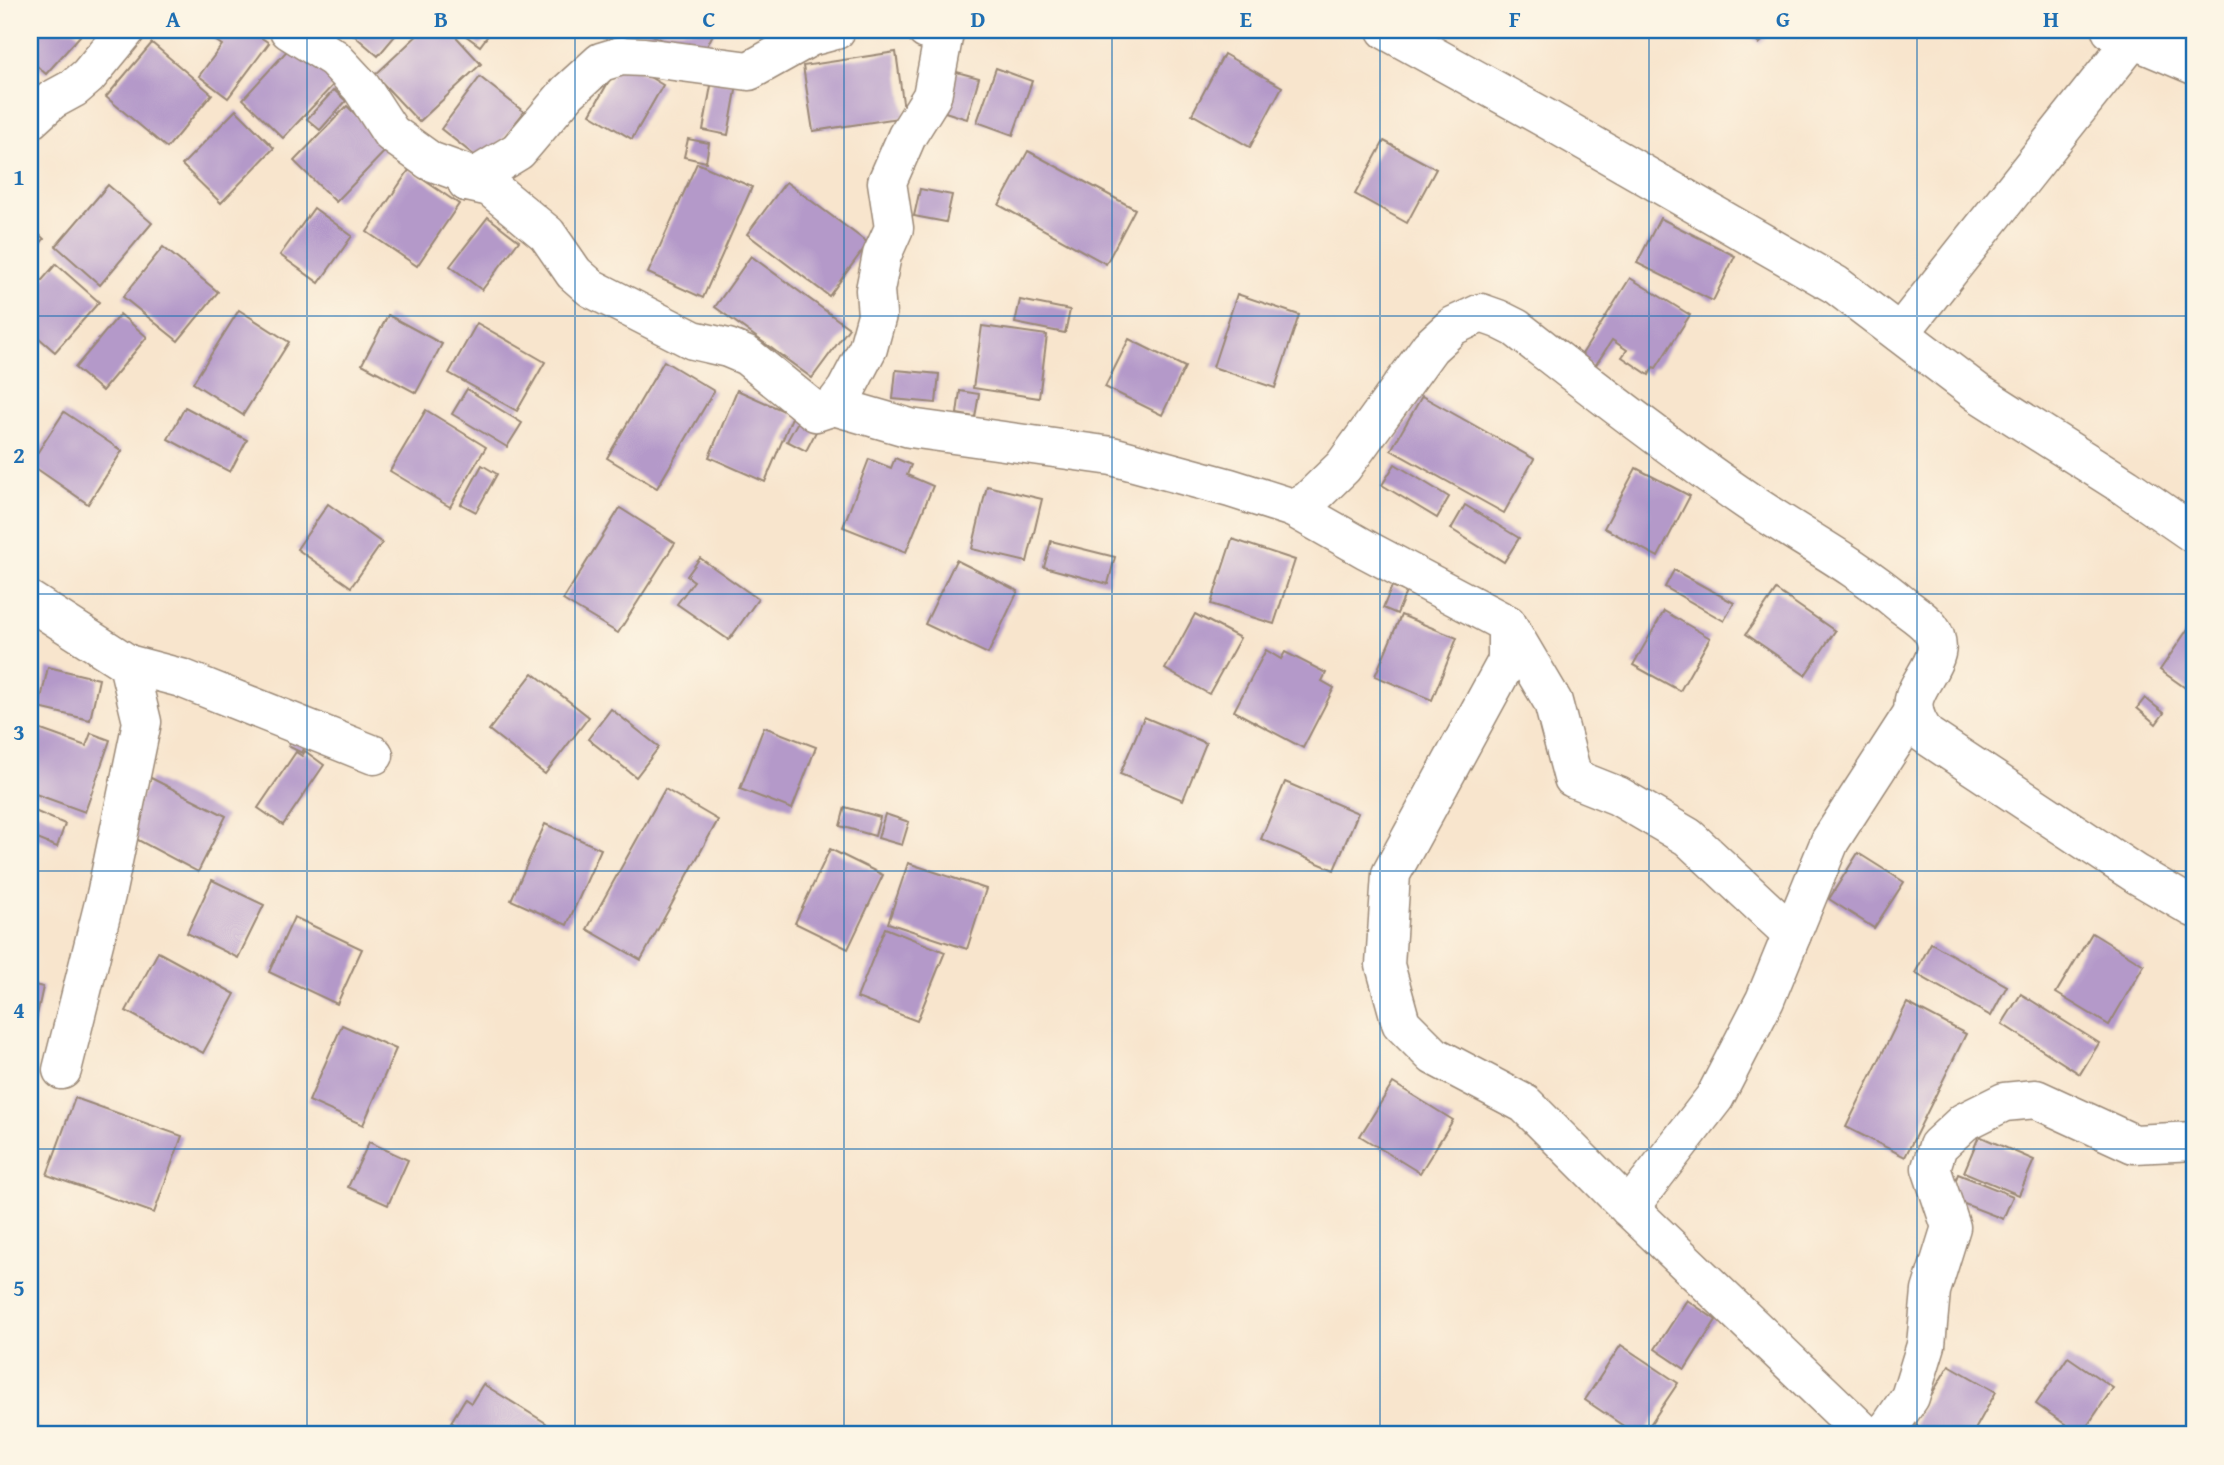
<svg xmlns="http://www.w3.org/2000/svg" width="2224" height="1465" font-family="'Gentium Book Plus',serif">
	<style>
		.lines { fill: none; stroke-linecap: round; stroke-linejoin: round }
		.stream { stroke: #5babd5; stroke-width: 10 }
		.building { fill: #b499c9 }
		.minor-casing { stroke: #9a8876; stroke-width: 41 }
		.minor { stroke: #fff; stroke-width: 38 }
		.grid { fill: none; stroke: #1f6fb2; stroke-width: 2; stroke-opacity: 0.55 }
		.neatline { fill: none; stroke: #1f6fb2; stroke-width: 2.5 }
		.grid-label { font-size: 23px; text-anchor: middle; font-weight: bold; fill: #1f6fb2 }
	</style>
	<rect width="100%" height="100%" fill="#fcf5e5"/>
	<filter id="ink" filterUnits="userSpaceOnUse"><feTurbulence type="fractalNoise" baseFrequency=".0143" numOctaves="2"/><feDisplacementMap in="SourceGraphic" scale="14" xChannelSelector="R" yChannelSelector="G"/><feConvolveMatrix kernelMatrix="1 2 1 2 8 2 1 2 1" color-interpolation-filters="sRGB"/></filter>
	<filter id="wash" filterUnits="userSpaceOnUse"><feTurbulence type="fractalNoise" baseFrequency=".00686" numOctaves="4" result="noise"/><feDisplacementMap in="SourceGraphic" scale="28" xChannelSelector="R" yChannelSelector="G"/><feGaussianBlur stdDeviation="1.57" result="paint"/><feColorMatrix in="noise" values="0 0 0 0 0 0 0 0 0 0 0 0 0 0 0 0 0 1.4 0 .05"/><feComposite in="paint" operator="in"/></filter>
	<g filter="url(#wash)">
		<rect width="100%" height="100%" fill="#f8e5cd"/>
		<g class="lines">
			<polyline class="stream" points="30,1428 37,1435"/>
		</g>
		<g id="blocks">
			<g class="building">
				<polygon points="30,30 74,30 80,36 46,74 30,60"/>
				<polygon points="200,30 250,30 269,43 228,98 199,76 222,45"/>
				<polygon points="348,30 400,30 378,56"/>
				<polygon points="423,30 450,30 481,64 419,122 375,75"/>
				<polygon points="458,30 492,30 480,46"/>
				<polygon points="642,30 715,30 701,59"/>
				<polygon points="1744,30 1773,30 1759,44"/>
				<polygon points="152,43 212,94 167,148 106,97"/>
				<polygon points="294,43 335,83 283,138 243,99"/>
				<polygon points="896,52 905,117 813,131 803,66"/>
				<polygon points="1224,54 1282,87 1250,147 1192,114"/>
				<polygon points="621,60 663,85 632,139 590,114"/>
				<polygon points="996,68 1032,81 1013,135 977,122"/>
				<polygon points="953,71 979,78 967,119 942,111"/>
				<polygon points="480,77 524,112 484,163 441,129"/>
				<polygon points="712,80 737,85 728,135 703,130"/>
				<polygon points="334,90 346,101 320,130 307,119"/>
				<polygon points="347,106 389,147 336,202 294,161"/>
				<polygon points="236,110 274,148 221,203 182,165"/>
				<polygon points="688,139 709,143 706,162 684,157"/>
				<polygon points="1384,141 1436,169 1407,223 1355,194"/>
				<polygon points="1028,151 1135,209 1106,264 999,205"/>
				<polygon points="697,163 752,187 703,298 648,273"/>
				<polygon points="409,170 459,204 417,266 367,232"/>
				<polygon points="786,182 868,243 829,296 747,234"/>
				<polygon points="108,185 152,223 100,285 56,246"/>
				<polygon points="920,189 952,195 946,222 914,216"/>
				<polygon points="314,208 352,236 319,283 280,255"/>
				<polygon points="488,217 519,241 482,290 450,266"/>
				<polygon points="1660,218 1735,256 1713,301 1637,263"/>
				<polygon points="30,226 44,239 30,255"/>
				<polygon points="163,247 218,292 178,341 123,297"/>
				<polygon points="751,256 849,328 812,378 715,307"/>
				<polygon points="56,264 99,302 55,352 30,330 30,294"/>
				<polygon points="1630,278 1690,315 1656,368 1653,367 1649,375 1622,357 1627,350 1612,340 1594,368 1579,359"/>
				<polygon points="1237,294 1299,315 1275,388 1213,367"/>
				<polygon points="1020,300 1070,310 1065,333 1015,323"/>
				<polygon points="239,310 289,342 243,415 193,383"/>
				<polygon points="120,314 147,337 102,391 75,368"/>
				<polygon points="388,315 442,344 416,393 362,364"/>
				<polygon points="477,323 545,362 517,411 449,373"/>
				<polygon points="982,326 1047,335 1039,398 973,388"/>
				<polygon points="1129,339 1185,367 1162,415 1105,387"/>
				<polygon points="664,361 714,391 657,488 607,458"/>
				<polygon points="896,370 939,374 936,403 893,399"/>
				<polygon points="467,389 522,423 507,447 452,414"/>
				<polygon points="737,390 793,415 765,482 709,457"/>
				<polygon points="960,391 979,394 975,417 957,414"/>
				<polygon points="1422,396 1534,459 1504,513 1391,450"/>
				<polygon points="185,407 247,440 230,472 168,439"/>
				<polygon points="426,410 486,447 450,507 390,471"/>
				<polygon points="64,412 122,451 88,504 30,464"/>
				<polygon points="801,416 819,426 806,451 787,441"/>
				<polygon points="895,458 911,465 907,475 933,486 906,552 843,527 869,459 891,468"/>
				<polygon points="1395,464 1449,497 1437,518 1382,485"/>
				<polygon points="482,465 497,474 476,512 461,504"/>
				<polygon points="1636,468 1690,496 1658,557 1604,528"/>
				<polygon points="987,486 1042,499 1027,562 972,549"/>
				<polygon points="328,504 382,543 351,587 297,549"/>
				<polygon points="1465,505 1519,538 1504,562 1451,529"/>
				<polygon points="620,508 675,543 618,633 563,600"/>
				<polygon points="1232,539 1295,560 1274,624 1211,604"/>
				<polygon points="1051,541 1115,557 1108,584 1044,567"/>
				<polygon points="700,558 758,599 729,640 677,604 694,581 687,576"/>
				<polygon points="956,560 1018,591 988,654 925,624"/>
				<polygon points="1674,570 1734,603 1724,621 1665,587"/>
				<polygon points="1392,586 1406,592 1397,614 1383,608"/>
				<polygon points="1776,590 1835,631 1805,675 1746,634"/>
				<polygon points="1664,611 1710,638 1680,691 1633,665"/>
				<polygon points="1195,614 1240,638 1209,694 1165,669"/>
				<polygon points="1401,615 1457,638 1432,700 1375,676"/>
				<polygon points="2194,620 2194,694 2160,670"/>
				<polygon points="1266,650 1281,659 1285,652 1326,673 1322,681 1334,688 1303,748 1234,711"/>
				<polygon points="48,667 99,679 90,720 39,708"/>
				<polygon points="533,673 589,717 545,774 489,730"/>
				<polygon points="2145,698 2164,713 2156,724 2137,708"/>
				<polygon points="611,709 659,747 636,777 588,739"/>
				<polygon points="1144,717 1206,743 1183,800 1120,774"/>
				<polygon points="30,726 86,746 91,733 110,740 85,812 30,792"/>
				<polygon points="764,727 816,747 792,809 740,789"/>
				<polygon points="293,736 306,744 302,753 288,746"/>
				<polygon points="305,751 324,765 283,825 258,808 296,752 302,756"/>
				<polygon points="151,778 226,816 198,872 123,832"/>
				<polygon points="1285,782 1358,813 1334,870 1261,839"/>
				<polygon points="665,789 718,820 641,960 587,929"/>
				<polygon points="845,807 880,817 875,836 840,826"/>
				<polygon points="30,809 65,824 57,847 30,836"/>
				<polygon points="885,814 909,822 902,845 878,838"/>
				<polygon points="545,824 601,849 567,925 511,900"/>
				<polygon points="830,849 883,875 848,949 795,923"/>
				<polygon points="1858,853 1904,882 1874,928 1829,899"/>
				<polygon points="908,863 986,889 967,949 888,923"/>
				<polygon points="212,880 264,905 238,958 187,933"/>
				<polygon points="294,917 362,949 337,1004 269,972"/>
				<polygon points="885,928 945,952 917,1021 857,998"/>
				<polygon points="2092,933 2144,965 2109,1025 2056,993"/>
				<polygon points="1931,943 2007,986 1991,1016 1915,973"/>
				<polygon points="158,952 235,994 203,1053 126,1011"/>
				<polygon points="30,984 43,987 31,1043 30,1043"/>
				<polygon points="2021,994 2099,1043 2080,1074 2002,1024"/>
				<polygon points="1907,1003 1966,1034 1905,1157 1846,1127"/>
				<polygon points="342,1025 396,1049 363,1125 309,1101"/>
				<polygon points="1393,1083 1453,1120 1420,1173 1360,1136"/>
				<polygon points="75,1098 182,1136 154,1213 47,1175"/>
				<polygon points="1979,1136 2034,1160 2019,1195 1964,1172"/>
				<polygon points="369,1142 408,1160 388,1205 348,1187"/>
				<polygon points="1958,1174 2013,1196 2003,1219 1949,1198"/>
				<polygon points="1687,1300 1716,1320 1685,1369 1655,1349"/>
				<polygon points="1621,1345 1678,1383 1643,1435 1637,1435 1585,1400"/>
				<polygon points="2068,1357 2113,1388 2081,1435 2036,1404"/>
				<polygon points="1949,1365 1996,1392 1972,1435 1932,1435 1914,1424"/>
				<polygon points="483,1384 546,1423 539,1435 452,1435 458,1426 451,1422 465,1399 471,1403"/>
			</g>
		</g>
	</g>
	<g filter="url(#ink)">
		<use href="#blocks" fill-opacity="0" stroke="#9a8876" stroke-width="2"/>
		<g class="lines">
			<defs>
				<g id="minor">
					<polyline points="289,30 334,58 361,87 391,133 430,161 463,173 467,182"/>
					<polyline points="1386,30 1547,119 1836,285 1978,393 2126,487 2194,534"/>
					<polyline points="2111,30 2194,65"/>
					<polyline points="30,120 52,100 74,88 88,76 126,30"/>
					<polyline points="467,182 490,187 547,234 574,273 591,288 693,340 728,348 747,356 816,412 834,406 846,390 868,348 877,315 875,290 882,255 894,228 887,182 907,136 932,96 944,33 926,30"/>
					<polyline points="467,182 518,151 568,92 601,62 621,56 644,57 749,71 810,37 836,30"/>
					<polyline points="1900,333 2133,39"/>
					<path d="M 834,406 L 910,428 L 1112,456 L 1230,488 L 1293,508 L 1308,501 L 1343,467 L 1430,347 L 1453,326 L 1481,313 L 1498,319 L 1516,328 C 1590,386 1665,444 1742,497 C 1795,534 1853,563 1901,604 C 1910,611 1923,619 1930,628 C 1949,653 1923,673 1915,696 C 1910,710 1918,724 1926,735 L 2136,874 L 2194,908"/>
					<polyline points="1293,508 1367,550 1507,624 1507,661 1391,874 1385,965 1401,1023 1434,1056 1525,1104 1629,1208 1866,1435"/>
					<polyline points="30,601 128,664 181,678 374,755"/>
					<polyline points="1507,624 1553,702 1573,778 1618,796 1688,837 1792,934"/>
					<polyline points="62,1070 106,895 142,722 128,664"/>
					<polyline points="1629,1208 1715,1097 1765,1000 1830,841 1914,711"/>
					<polyline points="1884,1435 1910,1397 1926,1345 1931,1291 1951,1227 1931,1168 1938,1146 1964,1122 2004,1102 2036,1099 2134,1144 2194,1141"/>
				</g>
			</defs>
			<use href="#minor" class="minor-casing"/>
			<use href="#minor" class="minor"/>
		</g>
	</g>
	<path class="grid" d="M 307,30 L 307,1435M 575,30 L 575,1435M 844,30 L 844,1435M 1112,30 L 1112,1435M 1380,30 L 1380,1435M 1649,30 L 1649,1435M 1917,30 L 1917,1435M 30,316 L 2194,316M 30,594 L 2194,594M 30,871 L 2194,871M 30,1149 L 2194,1149"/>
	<rect width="2224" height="1465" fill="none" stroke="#fcf5e5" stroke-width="77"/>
	<rect x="38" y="38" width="2148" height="1388" class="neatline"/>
	<g class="grid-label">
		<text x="173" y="27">A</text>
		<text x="441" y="27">B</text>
		<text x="709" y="27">C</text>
		<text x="978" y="27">D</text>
		<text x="1246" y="27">E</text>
		<text x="1515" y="27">F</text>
		<text x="1783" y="27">G</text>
		<text x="2051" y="27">H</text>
		<text x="19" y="185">1</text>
		<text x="19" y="463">2</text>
		<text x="19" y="740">3</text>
		<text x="19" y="1018">4</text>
		<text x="19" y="1296">5</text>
	</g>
</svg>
